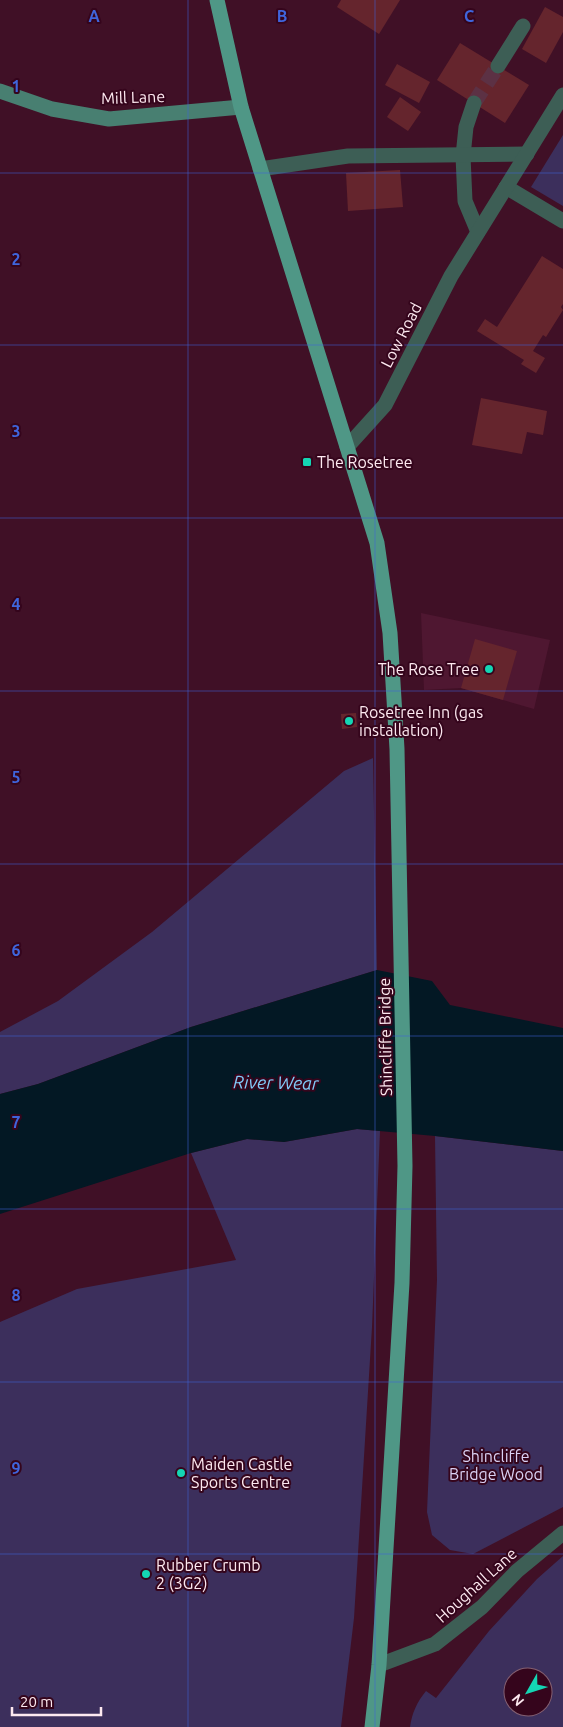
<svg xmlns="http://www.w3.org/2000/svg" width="563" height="1727" font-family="Ubuntu,sans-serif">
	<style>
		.built { fill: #4f1731 }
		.green { fill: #3c2f5c; fill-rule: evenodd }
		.water { fill: #031824 }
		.building { fill: #65252d }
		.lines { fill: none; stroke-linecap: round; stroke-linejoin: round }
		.minor-tunnel { stroke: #5c3144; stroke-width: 15; stroke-dasharray: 15 8; stroke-linecap: butt }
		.service { stroke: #3d5e55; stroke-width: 15 }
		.minor { stroke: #3d5e55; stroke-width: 15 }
		.secondary { stroke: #487f71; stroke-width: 15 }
		.primary { stroke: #4f9786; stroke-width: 15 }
		.grid { fill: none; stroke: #3f65dc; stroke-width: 1; stroke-opacity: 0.55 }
		.poi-dot { fill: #14d5b3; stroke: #35051c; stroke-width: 2 }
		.labels { text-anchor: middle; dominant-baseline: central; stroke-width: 4; stroke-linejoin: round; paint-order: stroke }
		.street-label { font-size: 16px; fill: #fde9f0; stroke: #35051c }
		.poi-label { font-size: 16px; fill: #fde9f0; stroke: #35051c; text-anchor: start }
		.park-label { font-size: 16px; fill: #d9d1f4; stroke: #35051c }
		.water-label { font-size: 18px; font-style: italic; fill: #81ccf9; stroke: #35051c }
		.grid-label { font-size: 16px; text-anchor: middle; font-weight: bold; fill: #3f65dc; stroke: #35051c; stroke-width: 4; stroke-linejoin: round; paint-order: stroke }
	</style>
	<rect width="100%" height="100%" fill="#401026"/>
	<polygon class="built" points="421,613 550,640 534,709 461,688 424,690"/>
	<g class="green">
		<polygon points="563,135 563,206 531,187"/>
		<polygon points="373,758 377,970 191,1027 38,1084 0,1094 0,1032 58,1001 152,932 344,771"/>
		<polygon points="357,1129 380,1131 372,1327 354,1618 341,1727 0,1727 0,1322 77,1289 236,1260 191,1153 247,1139 284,1142"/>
		<polygon points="435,1136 563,1151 563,1507 473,1554 450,1550 432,1535 427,1512 437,1280"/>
		<path d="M 563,1556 L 563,1727 L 410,1727 C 412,1713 417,1702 426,1691 L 436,1698 L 489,1631 L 537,1579 ZM 513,1677 L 543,1677 L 543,1707 L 513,1707 Z"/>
	</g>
	<polygon class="water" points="377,970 432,981 450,1005 563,1028 563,1151 435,1136 357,1129 284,1142 247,1139 191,1153 0,1214 0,1094 38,1084 191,1027"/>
	<g class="building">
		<polygon points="341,0 400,0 379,34 337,7"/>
		<polygon points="545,7 563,17 563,32 546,63 522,49"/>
		<polygon points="460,43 529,85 505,123 437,80"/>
		<polygon points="397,64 430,82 419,103 385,85"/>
		<polygon points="400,97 421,112 408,131 387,117"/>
		<polygon points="400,170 403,207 348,211 346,173"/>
		<polygon points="542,256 563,269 563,304 561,307 563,310 546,337 543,335 533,351 545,358 536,373 521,364 524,360 477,331 485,319 497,327"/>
		<polygon points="481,398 547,411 543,435 527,432 522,454 472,445"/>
		<polygon points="475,639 517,651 503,700 461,688"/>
		<polygon points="356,713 357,727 342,729 341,714"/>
	</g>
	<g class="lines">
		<polyline class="minor-tunnel" points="474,103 498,66"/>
		<polyline class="service" points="506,187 563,221"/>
		<g class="minor">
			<polyline points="498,66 523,26"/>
			<polyline points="474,103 466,127 463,156 465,201 478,232"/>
			<polyline points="260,169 348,156 527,154"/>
			<polyline points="347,447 385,405 451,276 563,95"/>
			<polyline points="379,1665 435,1644 482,1607 517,1571 563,1533"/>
		</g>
		<polyline class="secondary" points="0,91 52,109 109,119 241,107"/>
		<polyline class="primary" points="217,0 241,107 377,543 390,633 397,749 405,1166 402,1283 379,1665 372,1727"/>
	</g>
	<path class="grid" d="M 188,0 L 188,1727M 375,0 L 375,1727M 0,173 L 563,173M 0,345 L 563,345M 0,518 L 563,518M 0,691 L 563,691M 0,864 L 563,864M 0,1036 L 563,1036M 0,1209 L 563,1209M 0,1382 L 563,1382M 0,1554 L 563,1554"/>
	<g class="poi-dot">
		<rect x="302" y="457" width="10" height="10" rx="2.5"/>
		<circle cx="489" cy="669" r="5"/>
		<circle cx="349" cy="721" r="5"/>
		<circle cx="181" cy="1473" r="5"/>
		<circle cx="146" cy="1574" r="5"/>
	</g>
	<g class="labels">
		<g class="street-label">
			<text transform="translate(133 97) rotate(-2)">Mill Lane</text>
			<text transform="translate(401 335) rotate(-63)">Low Road</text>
			<text transform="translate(385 1037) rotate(-91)">Shincliffe Bridge</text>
			<text transform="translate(476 1585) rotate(-42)">Houghall Lane</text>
		</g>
		<g class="poi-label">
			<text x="317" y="462">The Rosetree</text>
			<text x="479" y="669" text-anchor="end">The Rose Tree</text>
			<text x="359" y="712">Rosetree Inn (gas<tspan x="359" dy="18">installation)</tspan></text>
			<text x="191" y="1464">Maiden Castle<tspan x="191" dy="18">Sports Centre</tspan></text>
			<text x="156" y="1565">Rubber Crumb<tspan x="156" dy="18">2 (3G2)</tspan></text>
		</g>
		<g class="park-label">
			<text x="496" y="1456">Shincliffe<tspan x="496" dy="18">Bridge Wood</tspan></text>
		</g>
		<g class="water-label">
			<text transform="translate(276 1082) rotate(1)">River Wear</text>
		</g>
	</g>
	<g class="grid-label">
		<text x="94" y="22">A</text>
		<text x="282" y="22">B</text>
		<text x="469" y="22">C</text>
		<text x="16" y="92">1</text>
		<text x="16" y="265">2</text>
		<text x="16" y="437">3</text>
		<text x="16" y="610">4</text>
		<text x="16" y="783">5</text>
		<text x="16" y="956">6</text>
		<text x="16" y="1128">7</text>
		<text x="16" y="1301">8</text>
		<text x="16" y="1474">9</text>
	</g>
	<g transform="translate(528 1692) rotate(231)"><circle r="24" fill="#35051c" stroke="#856071"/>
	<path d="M0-4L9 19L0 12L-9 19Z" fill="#14d5b3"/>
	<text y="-8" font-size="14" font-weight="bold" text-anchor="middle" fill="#fde9f0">N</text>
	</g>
	<path d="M12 1707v8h89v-8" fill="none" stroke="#fde9f0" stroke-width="2.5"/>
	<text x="20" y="1707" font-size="15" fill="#fde9f0" stroke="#35051c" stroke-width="4" paint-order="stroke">20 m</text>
</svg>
